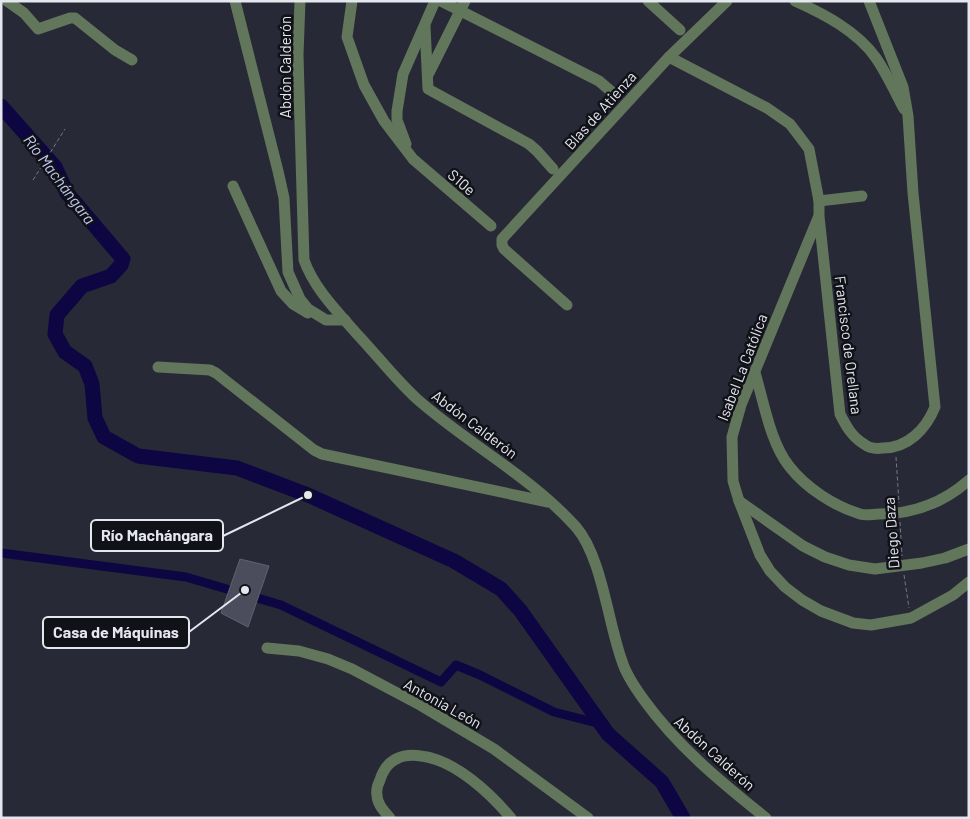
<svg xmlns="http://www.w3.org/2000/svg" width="970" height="819" font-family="Barlow,sans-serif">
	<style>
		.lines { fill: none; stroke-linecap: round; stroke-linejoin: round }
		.canal { stroke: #0e0543; stroke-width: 9 }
		.river { stroke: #0e0543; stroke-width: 15 }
		.building { fill: #4b4d5c; stroke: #5f6271 }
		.path { stroke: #757782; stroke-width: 1; stroke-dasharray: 4 2.5; stroke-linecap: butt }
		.minor { stroke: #61765b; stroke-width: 11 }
		.labels { text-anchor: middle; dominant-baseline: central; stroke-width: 5; stroke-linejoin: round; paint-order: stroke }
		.street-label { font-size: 15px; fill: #e5e7ef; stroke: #111218 }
		.water-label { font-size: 16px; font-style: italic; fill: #c1c9f0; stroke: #111218 }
		.leader { fill: none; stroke: #e5e7ef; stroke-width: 2 }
		.callout-dot { fill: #e5e7ef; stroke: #111218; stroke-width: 2 }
		.callout { fill: #111218; stroke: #e5e7ef; stroke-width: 2 }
		.callout-label { font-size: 16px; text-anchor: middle; font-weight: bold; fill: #e5e7ef }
	</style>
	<rect width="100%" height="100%" fill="#272936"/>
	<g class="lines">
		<polyline class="canal" points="1,553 186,577 281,605 441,682 456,665 480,675 554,712 601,724"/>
		<polyline class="river" points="1,106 55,167 67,193 123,259 121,265 111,276 82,286 57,315 55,334 65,352 85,366 92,384 95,418 104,437 138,456 237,468 308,495 454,561 501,589 520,610 608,734 662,782 683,818"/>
	</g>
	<polygon class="building" points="240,559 269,566 248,627 221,613"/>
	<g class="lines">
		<g class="path">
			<polyline points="33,180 65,129"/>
			<polyline points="896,457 899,503"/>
			<polyline points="900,522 902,556"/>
			<polyline points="904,575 909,608"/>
		</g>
		<g class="minor">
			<polyline points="7,1 24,13 38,29 70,18 75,18 115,50 132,60"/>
			<polyline points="235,1 278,171 284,198 288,272 300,299 308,309 326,320 345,320"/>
			<path d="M 300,1 L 298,55 L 304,260 C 314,288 336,310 356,333 C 376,354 396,380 417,399 C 468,444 530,476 576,527 C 602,557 608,623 622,661 C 626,675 636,689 644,700 C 678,747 721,782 766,818"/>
			<polyline points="352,1 347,37 364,85 384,121 413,159 491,226"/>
			<polyline points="441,1 599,81 613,93"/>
			<polyline points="648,1 680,30"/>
			<path d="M 795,1 C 824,14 857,31 876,58 C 887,74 895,92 904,109"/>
			<polyline points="425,26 428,89 529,144 537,151 553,169"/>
			<path d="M 669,57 L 767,108 L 790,124 L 809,149 L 819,201 L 819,216 L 840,414 C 846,426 852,437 864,444 C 869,448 876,449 883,448 C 908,448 926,429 935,407 L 913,193 L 908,116 L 903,87 L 869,1"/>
			<polyline points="429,73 465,1"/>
			<polyline points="406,144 397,120 397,111 403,74 435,1"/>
			<polyline points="233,186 281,291 293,304 308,313"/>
			<polyline points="819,201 862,196"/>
			<polyline points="818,218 741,405 732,437 733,481 739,501 760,555 770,571 785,587 802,600 821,611 853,623 871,625 911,618 953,595 969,582"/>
			<polyline points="567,305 504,249 502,245 502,239 669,57 727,1"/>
			<polyline points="158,367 210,370 216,373 314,450 322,454 548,502"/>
			<path d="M 755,373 C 764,402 770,442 789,466 C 806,488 834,506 860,514 C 866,516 873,514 879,514 C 914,514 943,503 969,480"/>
			<polyline points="739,501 803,546 825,557 849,565 875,569 922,563 945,558 969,549"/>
			<polyline points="267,648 299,651 328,659 352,669 420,705 494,749 588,818"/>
			<path d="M 390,818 C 384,811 377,804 377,795 C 376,790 378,784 380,780 C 386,760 401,753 421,756 C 455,760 490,793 511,818"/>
		</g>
	</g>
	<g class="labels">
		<g class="street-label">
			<text transform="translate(285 67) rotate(-90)">Abdón Calderón</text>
			<text transform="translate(600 110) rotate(-48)">Blas de Atienza</text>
			<text transform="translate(462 182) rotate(41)">S10e</text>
			<text transform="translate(849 345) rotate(83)">Francisco de Orellana</text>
			<text transform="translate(742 367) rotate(-69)">Isabel La Católica</text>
			<text transform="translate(475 424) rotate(37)">Abdón Calderón</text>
			<text transform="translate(891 533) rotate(-94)">Diego Daza</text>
			<text transform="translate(443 703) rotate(29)">Antonia León</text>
			<text transform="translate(715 753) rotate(42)">Abdón Calderón</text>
		</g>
		<g class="water-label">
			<text transform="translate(60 179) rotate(53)">Río Machángara</text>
		</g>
	</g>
	<path class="leader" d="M308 495L223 536M245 590L189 632"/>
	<g class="callout-dot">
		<circle cx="308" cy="495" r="5"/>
		<circle cx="245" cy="590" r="5"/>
	</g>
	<g class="callout">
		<rect x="91" y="520" width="132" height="31" rx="5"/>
		<rect x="43" y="617" width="146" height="31" rx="5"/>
	</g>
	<g class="callout-label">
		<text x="157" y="541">Río Machángara</text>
		<text x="116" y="638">Casa de Máquinas</text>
	</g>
	<rect width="970" height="819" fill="none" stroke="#e5e7ef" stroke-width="5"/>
</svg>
